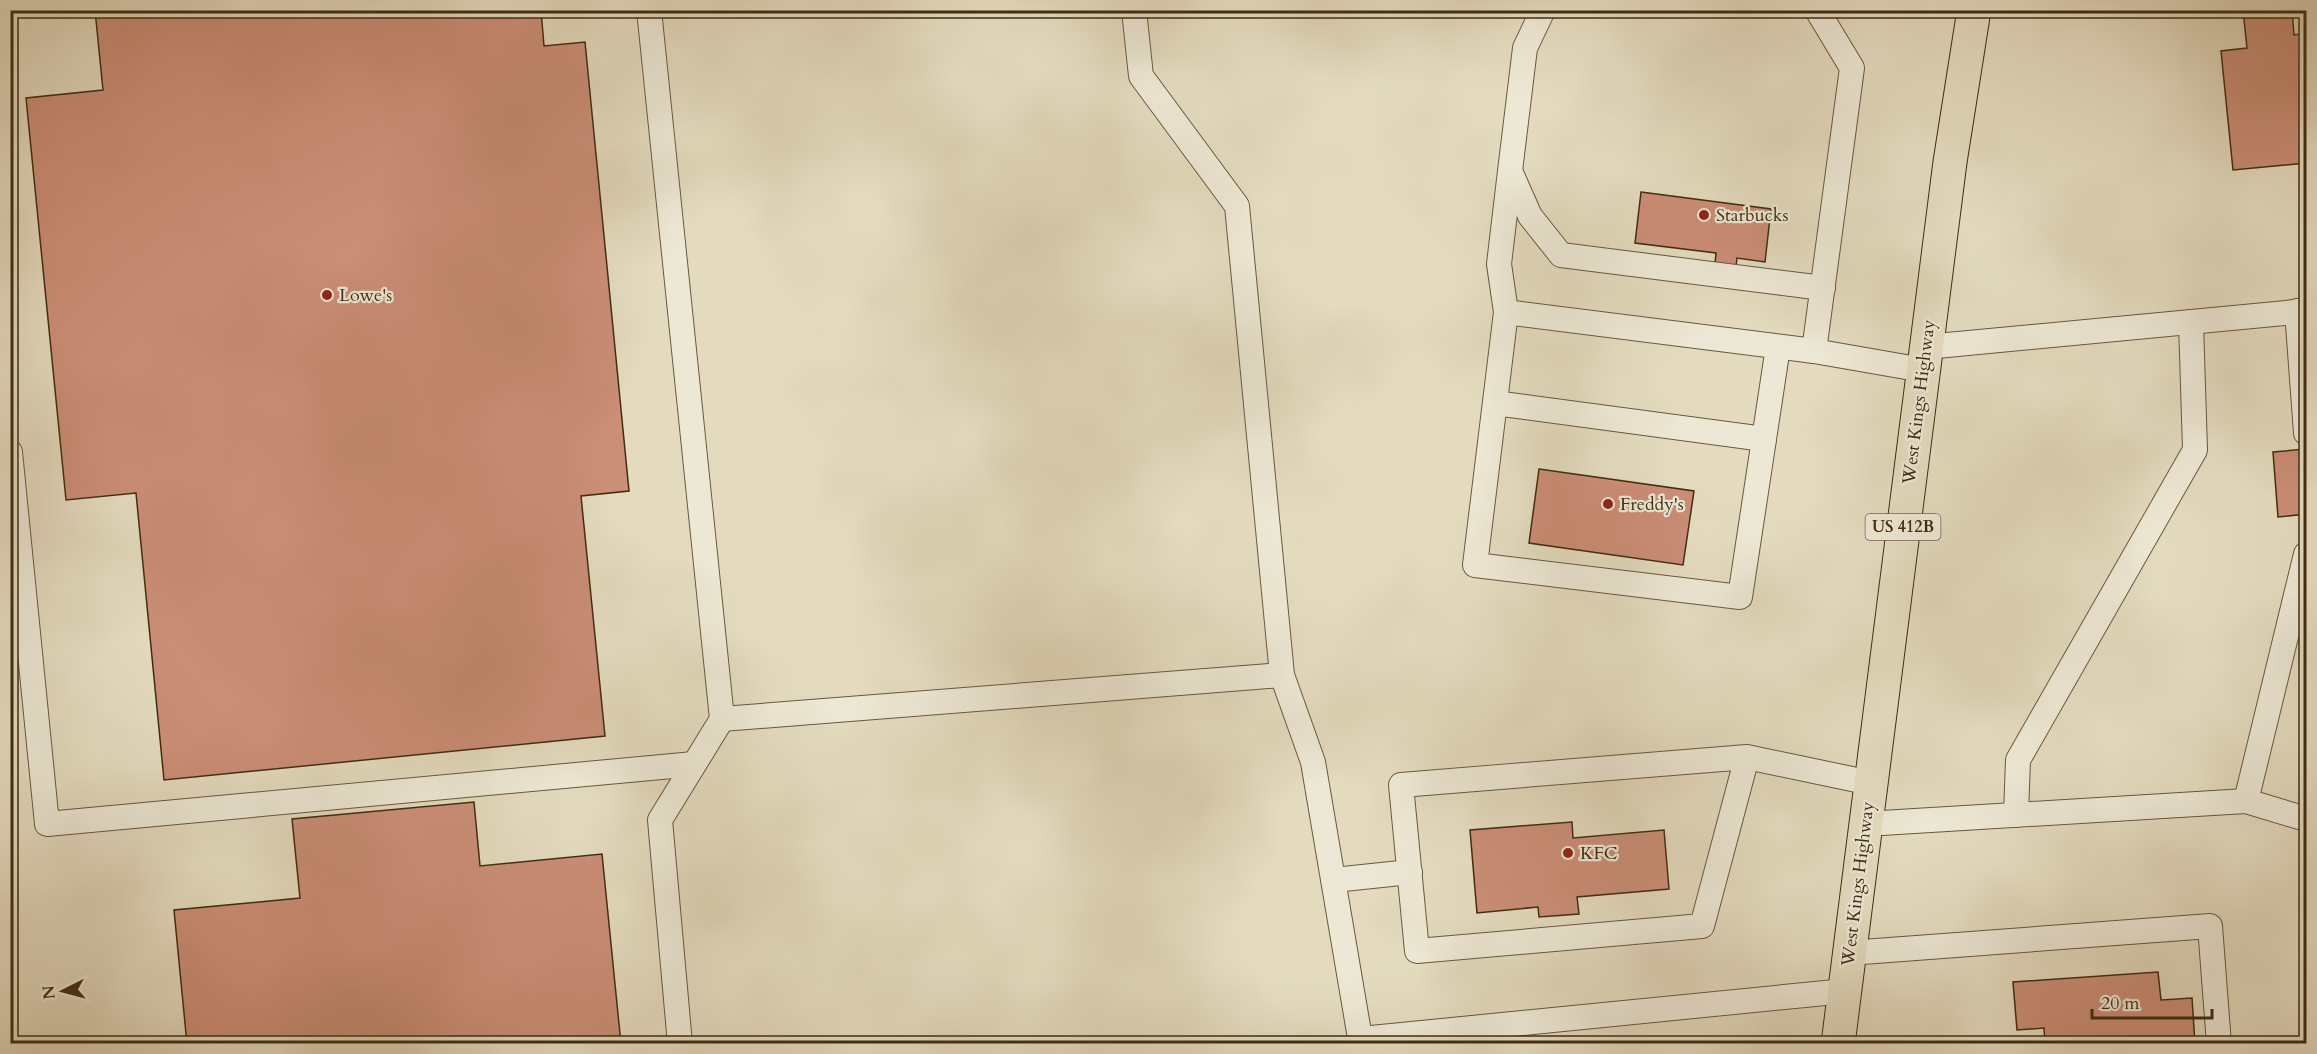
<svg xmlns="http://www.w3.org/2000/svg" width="2317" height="1054" font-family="Cardo,serif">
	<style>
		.building { fill: #cb8e77; stroke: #402c12; stroke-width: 1.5 }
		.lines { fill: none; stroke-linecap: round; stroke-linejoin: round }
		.lane-casing { stroke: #69583d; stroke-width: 26 }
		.primary-casing { stroke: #402c12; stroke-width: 35 }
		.lane { stroke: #ede8d5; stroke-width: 24 }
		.primary { stroke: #e4dbbf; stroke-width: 33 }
		.poi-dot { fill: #8f2418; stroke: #ede8d5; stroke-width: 2 }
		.labels { text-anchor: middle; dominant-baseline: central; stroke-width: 4.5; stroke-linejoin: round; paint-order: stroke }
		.shield { fill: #ede8d5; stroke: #74644c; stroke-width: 1.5 }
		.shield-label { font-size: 16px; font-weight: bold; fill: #402c12 }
		.poi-label { font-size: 18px; fill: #402c12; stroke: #ede8d5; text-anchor: start }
		.street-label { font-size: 18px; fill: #402c12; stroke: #ede8d5 }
	</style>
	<rect width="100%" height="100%" fill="#e4dbbf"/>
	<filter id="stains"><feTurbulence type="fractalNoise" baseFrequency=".00333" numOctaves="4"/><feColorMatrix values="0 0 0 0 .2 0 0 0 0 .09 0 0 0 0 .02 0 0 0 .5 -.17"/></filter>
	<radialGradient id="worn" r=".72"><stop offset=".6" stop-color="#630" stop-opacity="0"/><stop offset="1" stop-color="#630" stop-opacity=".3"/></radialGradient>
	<g class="building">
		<polygon points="95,10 541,10 544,46 585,42 629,491 581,496 605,736 164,780 136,493 66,500 26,98 103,90"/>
		<polygon points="2243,10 2292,10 2294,35 2306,33 2306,163 2233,170 2221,51 2247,48"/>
		<polygon points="1641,192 1771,209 1765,262 1737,258 1736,267 1715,264 1716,253 1635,243"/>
		<polygon points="2306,449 2306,514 2278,517 2273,452"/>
		<polygon points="1539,469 1694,491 1683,565 1529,543"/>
		<polygon points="474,802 480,866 602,854 621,1044 187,1044 174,910 300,898 292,819"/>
		<polygon points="1572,822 1573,838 1664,830 1669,889 1577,897 1579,914 1539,917 1538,907 1477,913 1470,830"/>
		<polygon points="2158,972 2161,1000 2192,998 2195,1044 2045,1044 2044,1028 2017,1030 2013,982"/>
	</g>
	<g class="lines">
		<defs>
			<g id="lane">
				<polyline points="649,10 722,719 660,820 680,1044"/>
				<polyline points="1134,10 1141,76 1237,206 1282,675 1313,762 1361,1044"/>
				<polyline points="1543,10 1525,48 1510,171 1499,264 1506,312 1475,565 1740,597 1778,347"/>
				<polyline points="1817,10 1852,68 1814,351 1923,370"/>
				<polyline points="1511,173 1530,216 1561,255 1823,288"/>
				<polyline points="2297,311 2306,433"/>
				<polyline points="1506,312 1814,351"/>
				<polyline points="1926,347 2306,311"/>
				<polyline points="1495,403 1764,439"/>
				<polyline points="10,452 47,824 694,764"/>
				<polyline points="722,719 1282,675"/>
				<polyline points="1747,757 1702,926 1417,951 1401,785 1747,757 1871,783"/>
				<polyline points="2246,801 2306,554"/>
				<polyline points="2016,815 2018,760 2195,450 2191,322"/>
				<polyline points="1865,824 2246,801 2306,819"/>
				<polyline points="1334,880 1410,872"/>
				<polyline points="1849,953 2210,926 2219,1044"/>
				<polyline points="1361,1039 1845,991"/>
			</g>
			<polyline id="primary" points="1838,1044 1950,162 1974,10"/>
		</defs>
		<use href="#lane" class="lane-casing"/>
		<use href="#primary" class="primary-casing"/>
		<use href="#lane" class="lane"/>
		<use href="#primary" class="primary"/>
	</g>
	<g class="poi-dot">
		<circle cx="1704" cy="215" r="6"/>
		<circle cx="327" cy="295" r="6"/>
		<circle cx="1608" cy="504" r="6"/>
		<circle cx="1568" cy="853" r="6"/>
	</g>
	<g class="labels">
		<rect class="shield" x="1865.5" y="514" width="75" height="26" rx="4.5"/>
		<g class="shield-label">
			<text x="1903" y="527">US 412B</text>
		</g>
		<g class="poi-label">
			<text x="1716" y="215">Starbucks</text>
			<text x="339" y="295">Lowe's</text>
			<text x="1620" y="504">Freddy's</text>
			<text x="1580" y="853">KFC</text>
		</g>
		<g class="street-label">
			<text transform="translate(1919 402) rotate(-83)">West Kings Highway</text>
			<text transform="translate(1858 884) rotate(-83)">West Kings Highway</text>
		</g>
	</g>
	<rect width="2317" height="1054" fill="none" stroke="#e4dbbf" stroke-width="36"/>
	<rect x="12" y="12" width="2293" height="1030" fill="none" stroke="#402c12" stroke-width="3"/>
	<rect x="18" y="18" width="2281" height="1018" fill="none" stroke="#402c12" stroke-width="1.5"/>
	<g transform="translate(63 991) rotate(264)" stroke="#ede8d5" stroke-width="4.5" paint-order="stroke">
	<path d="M0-4.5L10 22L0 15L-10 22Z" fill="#402c12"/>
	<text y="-9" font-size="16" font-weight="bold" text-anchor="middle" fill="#402c12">N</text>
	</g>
	<path d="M2092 1009v9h120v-9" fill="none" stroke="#402c12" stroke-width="3"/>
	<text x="2101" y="1009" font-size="18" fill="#402c12" stroke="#ede8d5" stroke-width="4.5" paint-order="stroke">20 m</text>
	<rect width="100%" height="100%" filter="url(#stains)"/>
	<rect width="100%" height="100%" fill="url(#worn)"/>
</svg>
